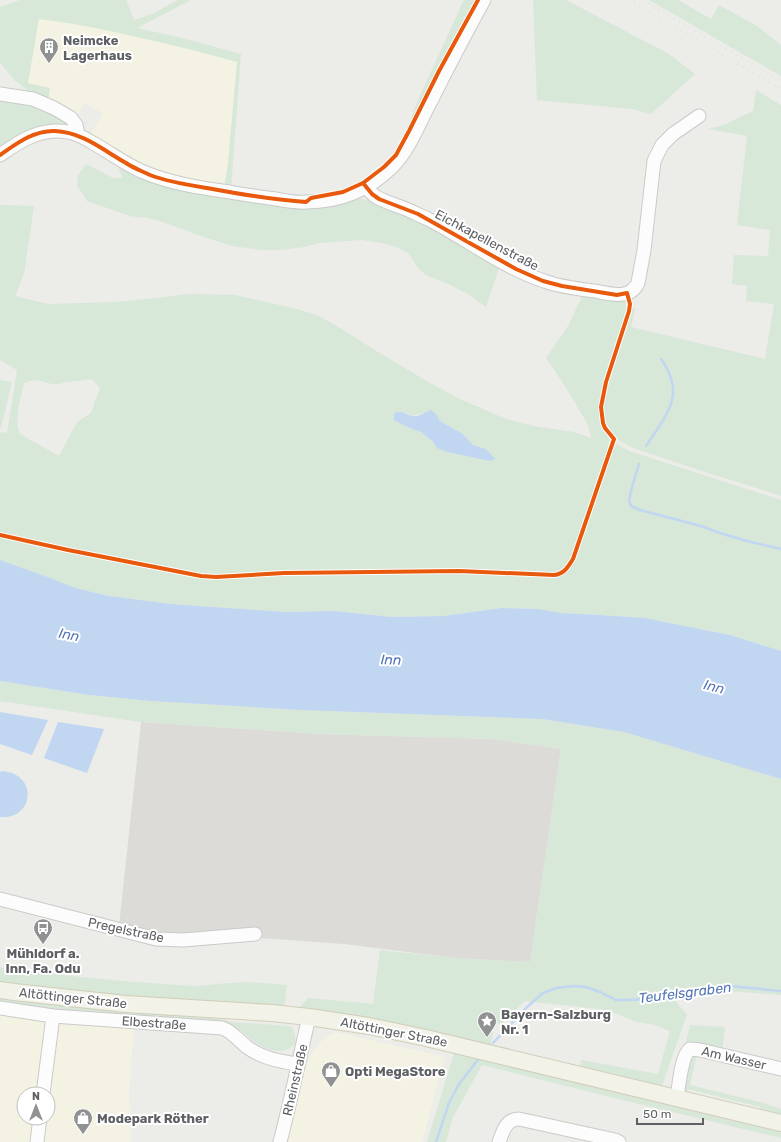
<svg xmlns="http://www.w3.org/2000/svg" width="781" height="1142" font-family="Rubik,sans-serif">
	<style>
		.commercial { fill: #f4f3e3; fill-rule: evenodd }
		.industrial { fill: #dcdbd8 }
		.green { fill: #d7e7d8; fill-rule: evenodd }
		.water { fill: #c1d6f1 }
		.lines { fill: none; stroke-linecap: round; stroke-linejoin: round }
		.stream { stroke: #c1d6f1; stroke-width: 2.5 }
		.minor-casing { stroke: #cacac9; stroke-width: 15 }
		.major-casing { stroke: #d1ceb9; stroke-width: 18 }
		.minor { stroke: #fcfcfc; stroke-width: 13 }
		.major { stroke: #f2f2e9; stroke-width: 16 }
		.rail { stroke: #e3e3e2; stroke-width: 2.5; stroke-dasharray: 1 5; stroke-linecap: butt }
		.cycleway-casing { stroke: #fff; stroke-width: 6 }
		.cycleway { stroke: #e8590c; stroke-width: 4 }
		.labels { text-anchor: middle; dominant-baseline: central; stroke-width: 4; stroke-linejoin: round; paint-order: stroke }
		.poi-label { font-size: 13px; font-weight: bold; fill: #5e6064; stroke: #fff; text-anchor: start }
		.street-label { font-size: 13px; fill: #5e6064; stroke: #fff }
		.water-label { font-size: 14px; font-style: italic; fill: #5475b6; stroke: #fff }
	</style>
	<rect width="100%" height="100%" fill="#ecece8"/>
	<g class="commercial">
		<polygon points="25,5 183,38 241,54 231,189 163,176 136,162 90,134 103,114 85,103 76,117 17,82"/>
		<path d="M 0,1014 L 134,1027 L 129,1091 L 131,1142 L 0,1142 ZM 24,1094 L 48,1094 L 48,1118 L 24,1118 Z"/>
		<polygon points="336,1032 445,1057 422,1142 285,1142 307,1063 314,1050 325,1037"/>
	</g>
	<polygon class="industrial" points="141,722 320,734 493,739 561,749 530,962 455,958 344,944 261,938 200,945 165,946 137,942 139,930 119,926"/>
	<g class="green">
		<path d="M 20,0 L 126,0 L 134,20 L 154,13 L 178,0 L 191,0 L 137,28 L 183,38 L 241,54 L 231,189 L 224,188 L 228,163 L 237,62 C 205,53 173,45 141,38 C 107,30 73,23 39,19 L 28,83 L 50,88 L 48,101 L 31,93 L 17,82 L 6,70 L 0,62 L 0,7 Z"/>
		<polygon points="464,0 475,0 448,49 407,129 418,100"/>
		<polygon points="533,0 566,0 669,54 695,74 651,114 632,109 537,100"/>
		<polygon points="649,0 678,0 711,19 719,5 757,26 781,45 781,76"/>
		<path d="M 756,90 L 781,105 L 781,496 C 741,483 700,471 660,457 C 646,452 627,448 616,437 C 610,431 606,424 604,416 L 599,418 L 605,431 L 610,439 L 608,445 L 616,444 L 630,451 L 651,458 L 781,500 L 781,651 L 730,635 L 645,618 L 600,615 L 561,613 L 539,609 L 502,608 L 443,616 L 392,617 L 335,611 L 285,612 L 171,604 L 109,596 L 75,588 L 45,576 L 0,560 L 0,432 L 7,433 L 17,370 L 0,360 L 0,205 L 34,206 L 24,274 L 15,296 L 48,304 L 119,302 L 190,294 L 235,295 L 293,308 L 319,316 L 345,331 L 373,349 L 430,383 L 462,400 L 506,419 L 539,427 L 574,432 L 591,438 C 590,426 583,417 577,406 C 568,390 557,374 546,358 L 568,326 L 584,292 L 623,299 L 626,303 L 626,307 L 635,308 L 631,327 L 765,359 L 774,304 L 746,301 L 747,286 L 732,284 L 734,255 L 768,256 L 770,230 L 737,225 L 747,136 L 708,129 L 724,125 L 753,111 ZM 92,379 L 100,388 L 91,413 L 77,422 L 59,456 L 20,434 L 17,425 L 18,409 L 24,383 C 40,376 42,384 57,384 C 60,384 63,382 66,382 C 75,381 83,380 92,379 ZM 402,411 L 413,416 L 423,413 L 436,414 L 440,421 L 463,434 L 473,445 L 486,449 L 490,461 L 447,452 L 437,448 L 432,441 L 421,432 L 412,429 Z"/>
		<polygon points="0,97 34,102 70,125 0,151"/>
		<polygon points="113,159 212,192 361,199 384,202 500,265 486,307 468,294 448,284 426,275 419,269 408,253 396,247 382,243 362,240 318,243 305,247 280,250 262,250 232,246 198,235 160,221 147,218 130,216 87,201 77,185 78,175 86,164 113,178 122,178 118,166"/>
		<polygon points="0,380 12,382 1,428 0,427"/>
		<polygon points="0,681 89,695 152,701 301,710 542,719 624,732 781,779 781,995 689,988 679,988 674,997 678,1005 687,1014 662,1086 580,1067 581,1060 658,1074 670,1031 655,1025 637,1022 607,1010 525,1001 502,1023 494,1024 491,1029 493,1033 490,1047 298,1009 308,998 373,1004 380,950 455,958 530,962 561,749 493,739 320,734 141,722 0,701"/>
		<path d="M 0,967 L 13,970 C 73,976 134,983 195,986 C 208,986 219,983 232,983 C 250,981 268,984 287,985 L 284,1009 L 170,1002 L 0,984 Z"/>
		<path d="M 0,996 L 211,1016 L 231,1022 L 288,1026 L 292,1027 C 295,1033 296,1038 295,1044 C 283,1057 264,1049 252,1040 C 248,1037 244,1033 240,1030 C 236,1027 231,1025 226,1023 L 48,1008 L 0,1001 Z"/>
		<polygon points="690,1025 725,1027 722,1053 685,1045"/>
		<polygon points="455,1050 781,1128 781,1138 606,1096 482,1065 453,1117 446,1142 427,1142"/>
		<polygon points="697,1054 690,1085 764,1103 781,1109 781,1117 760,1109 760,1107 688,1089 687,1092 684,1088 690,1057"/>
	</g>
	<g class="water">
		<path d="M 431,410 L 436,414 L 440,421 L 463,434 L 473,445 L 486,449 L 495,459 L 490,461 L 447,452 L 437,448 L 432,441 L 421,432 L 412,429 L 394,420 L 394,413 C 407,410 403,414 413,416 C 418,417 426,412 431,410 Z"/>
		<polygon points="0,560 45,576 75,588 109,596 171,604 285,612 335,611 392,617 443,616 502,608 539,609 561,613 600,615 645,618 730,635 781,651 781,779 624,732 542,719 301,710 152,701 89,695 0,681"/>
		<polygon points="0,712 48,720 32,755 0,744"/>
		<polygon points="58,722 104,729 87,773 44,758"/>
		<path d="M 2,771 C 39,774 34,820 0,817 L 0,772 Z"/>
	</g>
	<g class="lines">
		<g class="stream">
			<path d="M 646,446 C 666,415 687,395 661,359"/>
			<polyline points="639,464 632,487 629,500 631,506 640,510 701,526 720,533 743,540 781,549"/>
			<polyline points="493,1043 527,1007 543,993 556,988 574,986 586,987 600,992 616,1000 629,1000 647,999 660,994 707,993 730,986 781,991"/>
			<polyline points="436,1142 449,1103 459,1084 480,1057"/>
		</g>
		<defs>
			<g id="minor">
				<polyline points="0,94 33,99 54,108 71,118 76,125 78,135"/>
				<path d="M 0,155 C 20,141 41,127 68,132 C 77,134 85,138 93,143 C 109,152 124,163 141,171 C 169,183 200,188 230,192 C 245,195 261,197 276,199 C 286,201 296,203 306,202 C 339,202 369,190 392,167 C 410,149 419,123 431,101 C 448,67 466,33 484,0"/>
				<path d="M 366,188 C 369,190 372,194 375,196 C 384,202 396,205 406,209 C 413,212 421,216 428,219 C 467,239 502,267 544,281 C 560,287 578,289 595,291 C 610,294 630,300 638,283 L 644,250 L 654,161 L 662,145 L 673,134 L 699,116"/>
				<polyline points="0,899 156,939 183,940 255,934"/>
				<path d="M 0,1008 L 53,1016 L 222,1028 C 232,1031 239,1041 247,1047 C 261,1058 281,1062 298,1064"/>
				<polyline points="43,1094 53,1016"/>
				<path d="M 677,1098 C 679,1086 681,1056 690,1049 L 700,1050 L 781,1069"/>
				<polyline points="37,1142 40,1118"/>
				<path d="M 280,1142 C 291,1101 299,1059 309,1017"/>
				<path d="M 499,1142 C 503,1131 506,1119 519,1119 L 615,1140 L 619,1142"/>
			</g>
			<polyline id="major" points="0,990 14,992 126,1004 272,1013 309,1017 369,1026 426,1038 781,1123"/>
		</defs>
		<use href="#minor" class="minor-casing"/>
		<use href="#major" class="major-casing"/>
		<use href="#minor" class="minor"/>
		<use href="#major" class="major"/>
		<g class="rail">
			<polyline points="629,0 781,89"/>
			<polyline points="643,0 781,81"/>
		</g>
		<defs>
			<g id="cycleway">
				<path d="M 0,155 C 16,144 34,130 55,131 C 82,132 103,150 126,163 C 133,168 142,171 150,175 C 168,182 188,185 207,188 C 239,194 273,200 306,202 L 311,198 L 343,192 L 363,183 L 384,167 L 396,155 L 409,131 L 439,71 L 478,0"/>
				<path d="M 0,535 L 68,550 L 201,576 L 216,577 L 284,573 L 459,571 L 554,575 C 564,574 568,567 573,559 L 614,439 L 605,428 L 603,423 L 601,407 L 606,382 L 629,311 L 630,304 L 627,293 L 617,295 L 562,286 L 543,281 L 516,269 L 418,214 L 379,199 L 372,194 L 363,183"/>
			</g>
		</defs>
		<use href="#cycleway" class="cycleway-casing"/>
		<use href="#cycleway" class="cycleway"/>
	</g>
	<defs>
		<symbol id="building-pin" viewBox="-11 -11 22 30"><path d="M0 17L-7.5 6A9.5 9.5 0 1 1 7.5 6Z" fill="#909192" stroke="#fff"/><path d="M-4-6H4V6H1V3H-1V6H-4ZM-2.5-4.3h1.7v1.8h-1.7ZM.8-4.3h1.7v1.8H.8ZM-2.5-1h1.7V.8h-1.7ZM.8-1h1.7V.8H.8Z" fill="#fff"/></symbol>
		<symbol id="bus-pin" viewBox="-11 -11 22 30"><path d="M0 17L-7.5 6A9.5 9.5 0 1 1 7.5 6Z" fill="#909192" stroke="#fff"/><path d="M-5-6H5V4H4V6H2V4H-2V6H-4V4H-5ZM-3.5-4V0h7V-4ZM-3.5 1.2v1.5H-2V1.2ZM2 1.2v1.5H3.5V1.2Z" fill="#fff"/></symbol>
		<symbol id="sight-pin" viewBox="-11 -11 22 30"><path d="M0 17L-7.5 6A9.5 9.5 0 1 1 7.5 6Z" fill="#909192" stroke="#fff"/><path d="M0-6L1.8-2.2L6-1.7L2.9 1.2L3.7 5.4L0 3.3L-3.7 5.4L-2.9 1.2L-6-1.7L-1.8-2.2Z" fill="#fff"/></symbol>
		<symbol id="shop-pin" viewBox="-11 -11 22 30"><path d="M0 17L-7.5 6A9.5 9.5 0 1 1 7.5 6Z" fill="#909192" stroke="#fff"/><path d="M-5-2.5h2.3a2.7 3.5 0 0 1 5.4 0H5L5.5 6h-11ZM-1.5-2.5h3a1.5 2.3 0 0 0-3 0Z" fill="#fff"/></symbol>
	</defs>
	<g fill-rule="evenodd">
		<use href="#building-pin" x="38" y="36" width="22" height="30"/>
		<use href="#bus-pin" x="32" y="917" width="22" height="30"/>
		<use href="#sight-pin" x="476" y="1010" width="22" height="30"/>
		<use href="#shop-pin" x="320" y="1060" width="22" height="30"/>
		<use href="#shop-pin" x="72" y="1107" width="22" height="30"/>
	</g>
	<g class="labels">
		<g class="poi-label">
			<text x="63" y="40">Neimcke<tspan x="63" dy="15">Lagerhaus</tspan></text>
			<text x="43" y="953" text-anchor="middle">Mühldorf a.<tspan x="43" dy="15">Inn, Fa. Odu</tspan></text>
			<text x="501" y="1014">Bayern-Salzburg<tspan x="501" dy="15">Nr. 1</tspan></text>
			<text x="345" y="1071">Opti MegaStore</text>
			<text x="97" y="1118">Modepark Röther</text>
		</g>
		<g class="street-label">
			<text transform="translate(487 240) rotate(28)">Eichkapellenstraße</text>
			<text transform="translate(126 930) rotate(12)">Pregelstraße</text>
			<text transform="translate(73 998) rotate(6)">Altöttinger Straße</text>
			<text transform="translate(154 1023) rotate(4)">Elbestraße</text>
			<text transform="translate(394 1032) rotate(11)">Altöttinger Straße</text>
			<text transform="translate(734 1058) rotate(13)">Am Wasser</text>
			<text transform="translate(295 1080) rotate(-77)">Rheinstraße</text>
		</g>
		<g class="water-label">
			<text transform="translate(69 635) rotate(11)">Inn</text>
			<text transform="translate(391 660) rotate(2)">Inn</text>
			<text transform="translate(714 687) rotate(15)">Inn</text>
			<text transform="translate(685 993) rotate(-7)">Teufelsgraben</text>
		</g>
	</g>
	<g transform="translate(36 1106)"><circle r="19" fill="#ffffff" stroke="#bfbfc1"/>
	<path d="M0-3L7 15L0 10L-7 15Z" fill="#909192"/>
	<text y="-6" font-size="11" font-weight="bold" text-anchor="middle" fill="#5e6064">N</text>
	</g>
	<path d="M637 1118v6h66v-6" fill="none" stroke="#5e6064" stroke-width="2"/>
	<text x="643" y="1118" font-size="12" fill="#5e6064" stroke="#ffffff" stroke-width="3" paint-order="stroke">50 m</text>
</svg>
